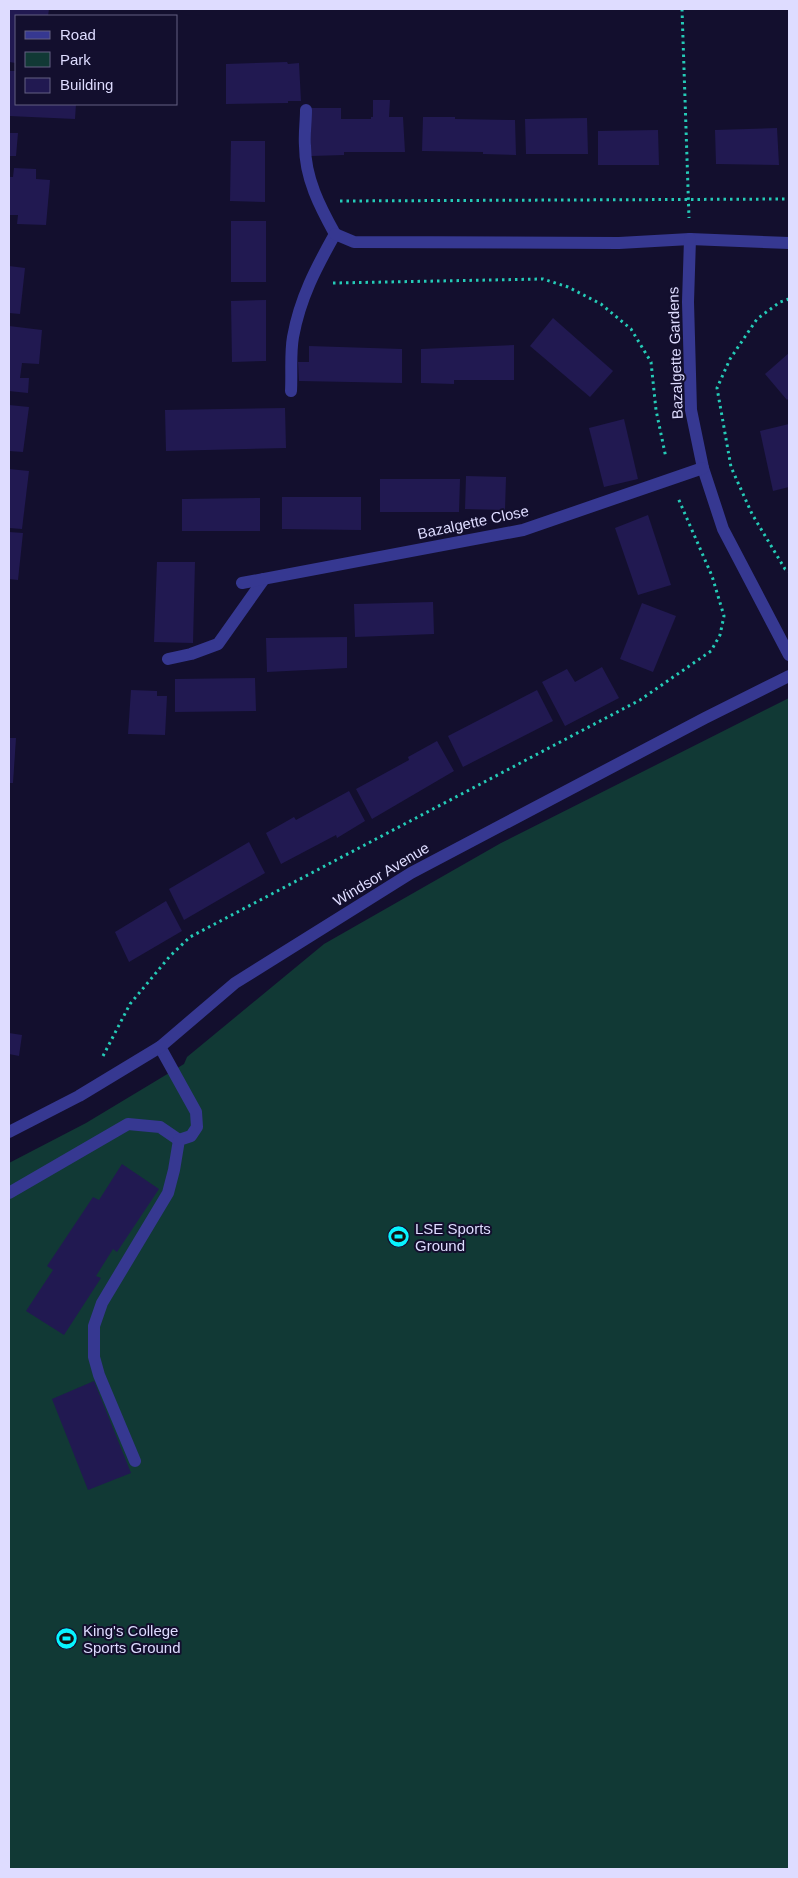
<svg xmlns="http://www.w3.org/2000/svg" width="798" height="1878" font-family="Arial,sans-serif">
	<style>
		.green { fill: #113935 }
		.building { fill: #211951 }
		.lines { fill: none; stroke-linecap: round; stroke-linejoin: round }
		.path { stroke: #25cbb7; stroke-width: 3; stroke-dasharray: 2.5 4; stroke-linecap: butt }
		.service { stroke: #363891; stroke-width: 12 }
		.minor { stroke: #363891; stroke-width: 12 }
		.labels { text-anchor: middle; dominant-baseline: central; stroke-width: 4; stroke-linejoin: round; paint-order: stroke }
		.street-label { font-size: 15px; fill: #dedcff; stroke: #130f2e }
		.poi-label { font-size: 15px; fill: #dedcff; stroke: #130f2e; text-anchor: start }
	</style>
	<rect width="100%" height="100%" fill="#130f2e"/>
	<polygon class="green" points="789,698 789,1869 9,1869 9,1163 86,1123 184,1064 187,1057 324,944 501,843"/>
	<g class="building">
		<polygon points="9,9 49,9 48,16 16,16 16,63 9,62"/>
		<polygon points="287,62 288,64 299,63 301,101 288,101 288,103 226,104 226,64"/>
		<polygon points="9,71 16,71 16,104 76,104 75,119 9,116"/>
		<polygon points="373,100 390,100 389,117 403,117 405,152 344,152 344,155 311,156 311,108 341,108 341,119 371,119 371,117 373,117"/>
		<polygon points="423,117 455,117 455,119 515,120 516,155 483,154 483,152 422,151"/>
		<polygon points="587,118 588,154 526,154 525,119"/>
		<polygon points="777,128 779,165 716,164 715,130"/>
		<polygon points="658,130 659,165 598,165 598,131"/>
		<polygon points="9,133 18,133 16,156 9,156"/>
		<polygon points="231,141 265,141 265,202 230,201"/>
		<polygon points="14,168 36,169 36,179 50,180 46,225 17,224 18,215 9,215 9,177 13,177"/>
		<rect x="231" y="221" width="35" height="61"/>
		<polygon points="9,266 25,268 20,314 9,313"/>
		<polygon points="266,300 266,361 232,362 231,301"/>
		<polygon points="553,318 613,371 590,397 530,346"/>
		<polygon points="9,326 42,330 39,364 22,363 20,378 29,378 28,393 9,391"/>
		<polygon points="514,345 514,380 454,380 454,384 421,383 421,349"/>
		<polygon points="309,346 402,349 402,383 299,381 298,362 309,362"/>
		<polygon points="789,353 789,398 787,400 765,374"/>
		<polygon points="9,405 29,407 23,452 9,451"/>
		<polygon points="285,408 286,448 166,451 165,410"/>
		<polygon points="624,419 638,479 604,487 589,428"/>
		<polygon points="789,424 789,487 773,491 760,431"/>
		<polygon points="9,469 29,471 22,529 9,528"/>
		<polygon points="466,476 506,477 505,510 465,509"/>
		<polygon points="380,479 460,479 459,512 380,512"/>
		<polygon points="282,497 361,497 361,530 282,529"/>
		<polygon points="260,498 260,531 182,531 182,499"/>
		<polygon points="648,515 671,585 638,595 615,528"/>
		<polygon points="9,532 23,533 18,580 9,579"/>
		<polygon points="157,562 195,562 193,643 154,642"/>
		<polygon points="433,602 434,634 355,637 354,604"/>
		<polygon points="642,603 676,616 653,672 620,659"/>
		<polygon points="347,637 347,668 267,672 266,638"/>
		<polygon points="602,667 619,698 565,726 542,682 567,669 575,682"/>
		<polygon points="255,678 256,711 175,712 175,679"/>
		<polygon points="131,690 157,691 157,696 167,696 165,735 128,734"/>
		<polygon points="537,690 553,721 463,767 448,736"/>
		<polygon points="9,738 16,738 13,783 9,783"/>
		<polygon points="437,741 454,771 372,819 356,789 409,760 408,757"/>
		<polygon points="349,791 365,821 337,838 336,835 281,864 266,833 294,817 296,820"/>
		<polygon points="249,842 265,873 184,920 169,889"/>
		<polygon points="166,901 182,931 129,962 115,932"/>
		<polygon points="9,1033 22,1035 19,1056 9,1054"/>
		<polygon points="122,1164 159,1189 117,1252 113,1249 96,1276 101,1278 64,1335 26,1311 53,1270 47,1266 93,1197 99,1200"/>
		<polygon points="94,1381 131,1473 88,1490 52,1399"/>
	</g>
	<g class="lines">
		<g class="path">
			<polyline points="682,9 689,218"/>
			<polyline points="340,201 789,199"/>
			<polyline points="333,283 543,279 568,287 601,304 631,329 651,362 656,410 666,458"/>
			<polyline points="789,299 780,302 757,319 730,359 717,388 731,467 752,514 785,569 789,572"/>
			<polyline points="103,1056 130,1004 170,956 190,937 640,700 711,651 720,635 724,616 712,576 678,498"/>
		</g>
		<g class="service">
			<path d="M 291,391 C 292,373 290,354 293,337 C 300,298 316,268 335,234 C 320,207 305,178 305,146 C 304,134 306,122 306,110"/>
			<polyline points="168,659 191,654 218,644 264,579"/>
			<polyline points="9,1193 128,1124 160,1127 179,1140"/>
			<polyline points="135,1461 99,1375 94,1357 94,1326 102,1303 168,1193 174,1170 179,1140 191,1136 197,1127 196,1112 160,1047"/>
		</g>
		<g class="minor">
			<polyline points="335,234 354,242 619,243 690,239 789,243"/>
			<polyline points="690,239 688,302 691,410 703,468 723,529 789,655"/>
			<polyline points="242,583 523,530 703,468"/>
			<polyline points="9,1132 79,1096 160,1047 235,983 411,873 705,718 789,676"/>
		</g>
	</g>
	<defs>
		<symbol id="stadium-disc" viewBox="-11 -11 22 22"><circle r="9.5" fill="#08f4ff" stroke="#130f2e"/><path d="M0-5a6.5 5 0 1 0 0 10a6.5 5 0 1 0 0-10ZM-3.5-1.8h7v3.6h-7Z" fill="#111"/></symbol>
	</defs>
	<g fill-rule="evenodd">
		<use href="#stadium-disc" x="386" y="1224" width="25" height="25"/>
		<use href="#stadium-disc" x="54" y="1626" width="25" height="25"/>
	</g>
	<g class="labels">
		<g class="street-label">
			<text transform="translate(675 353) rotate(-92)">Bazalgette Gardens</text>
			<text transform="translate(473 522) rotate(-12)">Bazalgette Close</text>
			<text transform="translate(381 874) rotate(-31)">Windsor Avenue</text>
		</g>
		<g class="poi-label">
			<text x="415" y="1228">LSE Sports<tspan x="415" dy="17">Ground</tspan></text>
			<text x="83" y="1630">King's College<tspan x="83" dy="17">Sports Ground</tspan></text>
		</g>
	</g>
	<rect width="798" height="1878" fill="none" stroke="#dedcff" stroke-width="20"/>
	<rect x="15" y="15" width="162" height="90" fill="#130f2e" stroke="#646182"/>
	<rect x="25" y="31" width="25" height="8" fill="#363891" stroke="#646182"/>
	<text x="60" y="40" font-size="15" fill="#dedcff">Road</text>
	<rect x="25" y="52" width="25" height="15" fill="#113935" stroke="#646182"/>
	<text x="60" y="65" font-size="15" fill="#dedcff">Park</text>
	<rect x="25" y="78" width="25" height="15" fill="#211951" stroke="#646182"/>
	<text x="60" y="90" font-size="15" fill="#dedcff">Building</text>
</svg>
